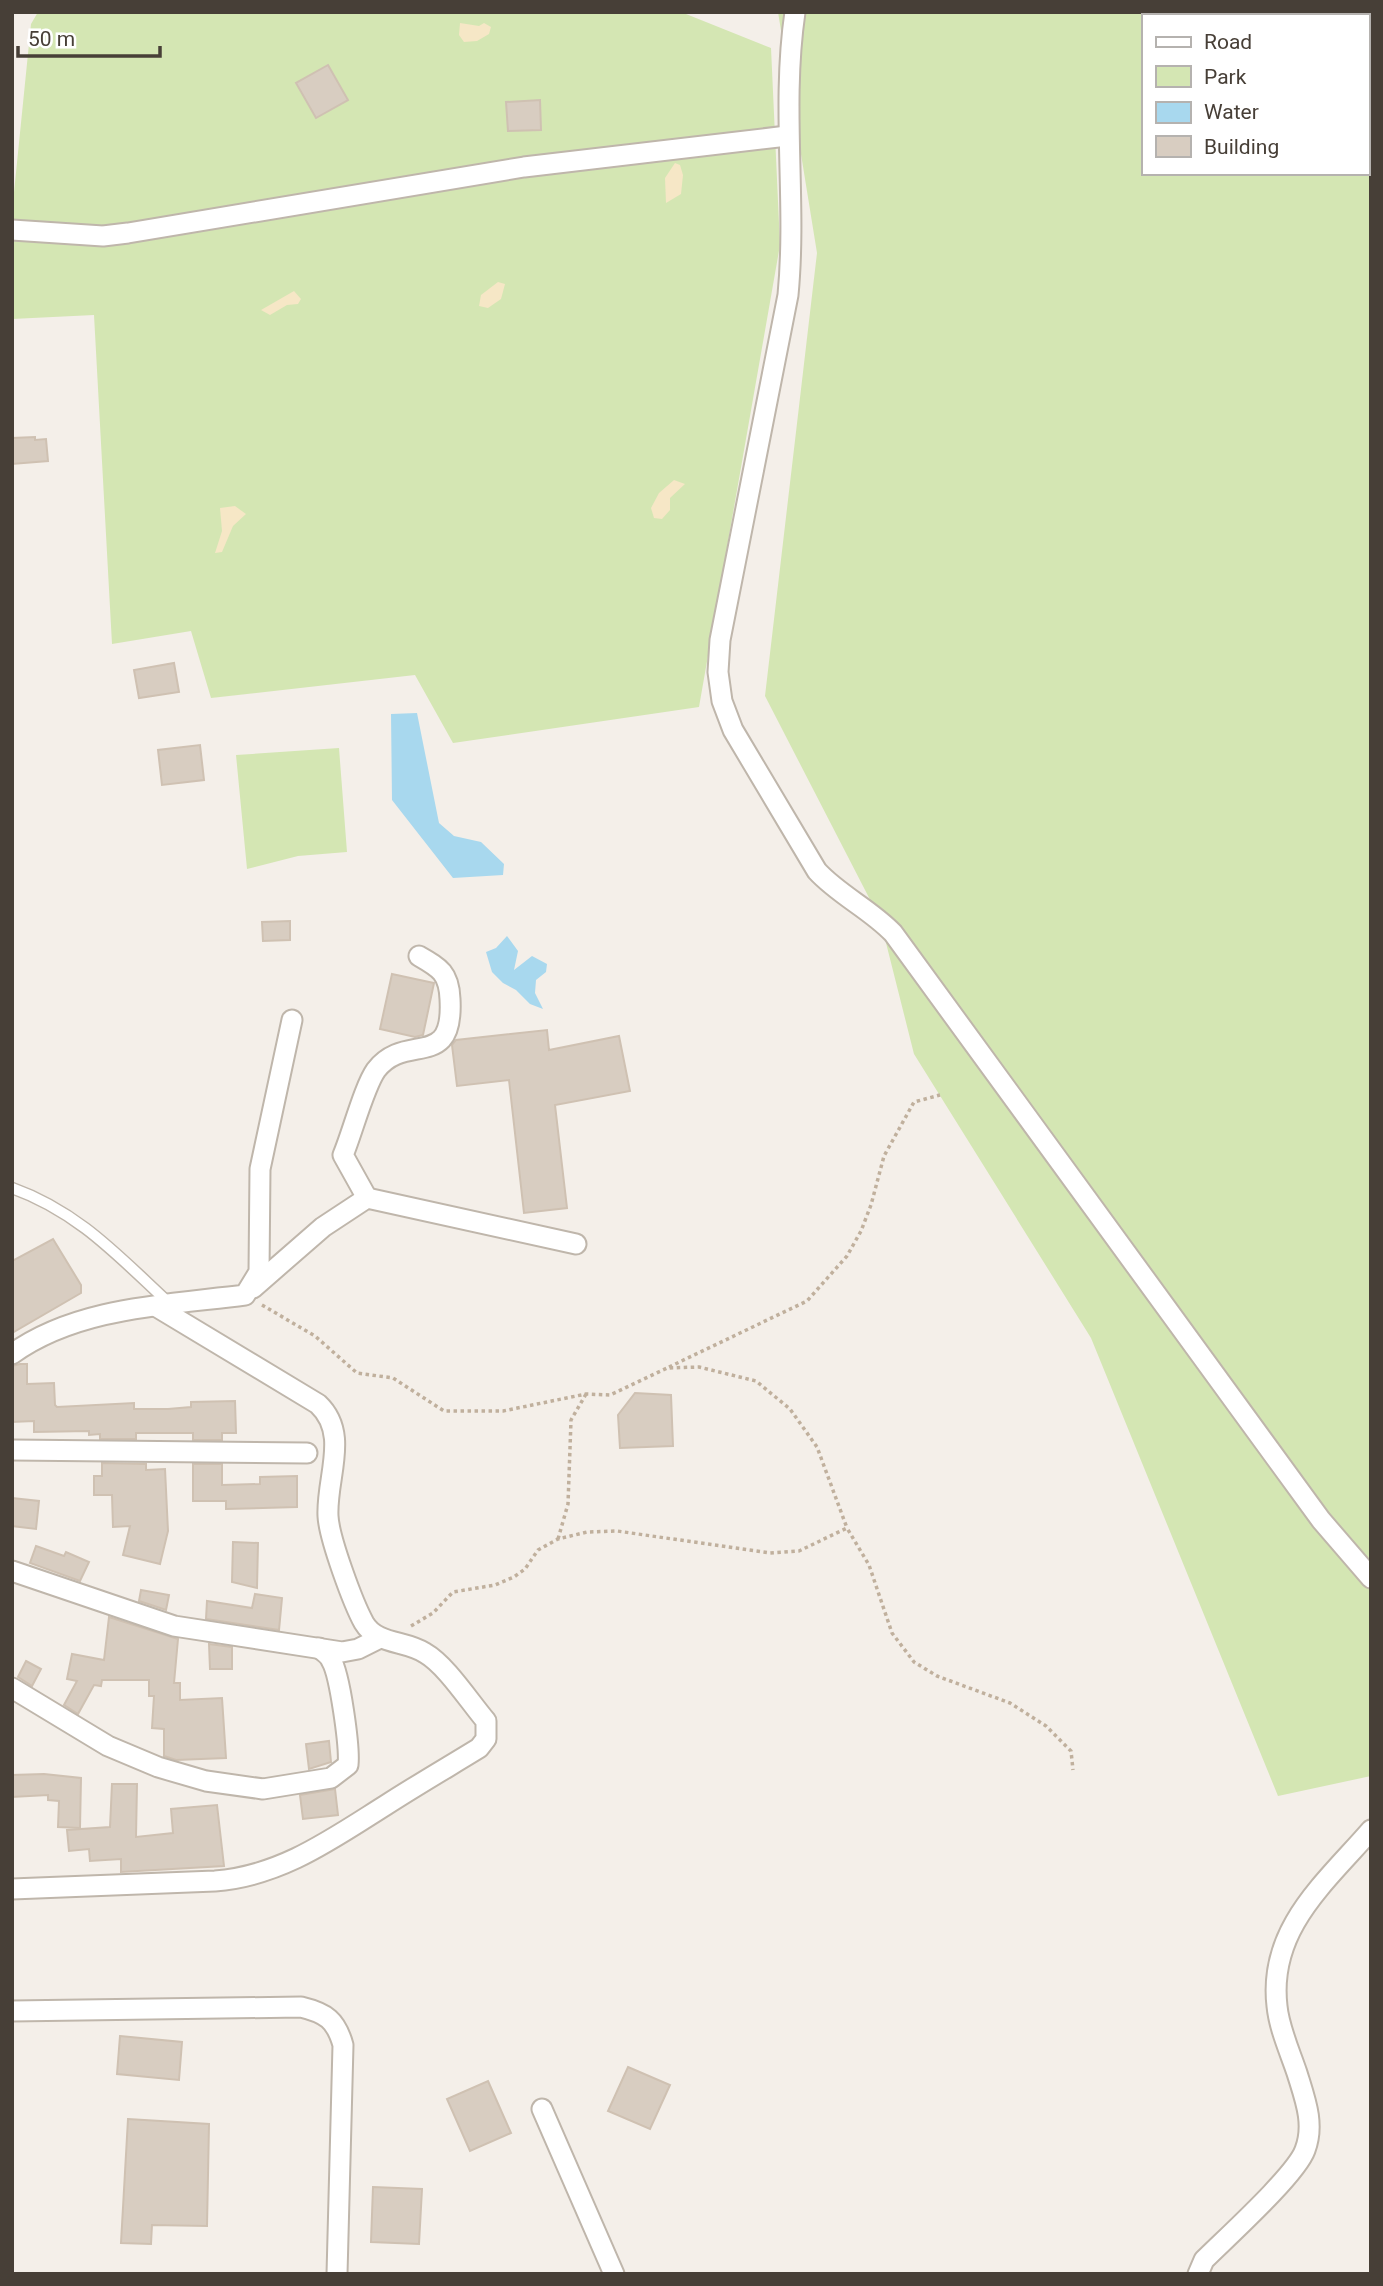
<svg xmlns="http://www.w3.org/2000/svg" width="1383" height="2286" font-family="Roboto,sans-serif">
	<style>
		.green { fill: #d4e6b3; fill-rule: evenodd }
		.sand { fill: #f6e7c6 }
		.water { fill: #a8d8ee }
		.building { fill: #d8cdc1; stroke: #cfc1b2; stroke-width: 2 }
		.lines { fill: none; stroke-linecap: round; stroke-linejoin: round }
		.lane-casing { stroke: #bfb6ab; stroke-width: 13 }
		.street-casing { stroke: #bfb6ab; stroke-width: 23 }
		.path { stroke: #c0b09d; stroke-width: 3.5; stroke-dasharray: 3.5 3.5; stroke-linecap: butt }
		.lane { stroke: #fff; stroke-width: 10 }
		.street { stroke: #fff; stroke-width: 19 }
	</style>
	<rect width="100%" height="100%" fill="#f4efe9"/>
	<g class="green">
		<polygon points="38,12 681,12 771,48 780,245 699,707 453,743 415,675 211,698 191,631 112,644 94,315 12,319 12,212 31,24"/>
		<path d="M 778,12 L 1371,12 L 1371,1776 L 1278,1796 L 1091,1338 L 914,1054 L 880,919 L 765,696 L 817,253 ZM 1143,16 L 1367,16 L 1367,173 L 1143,173 Z"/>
		<polygon points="339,748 347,852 298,856 247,869 236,755"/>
	</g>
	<g class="sand">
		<polygon points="460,23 479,26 484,23 491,27 489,34 477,41 464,42 459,35"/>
		<polygon points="675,163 680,165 683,175 681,194 666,203 665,178"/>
		<polygon points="498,282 505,284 501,299 488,308 479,306 481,295"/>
		<polygon points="294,291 301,299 298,304 287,305 270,315 261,310"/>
		<polygon points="674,480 685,484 670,498 670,510 662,519 654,518 651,508 659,493"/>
		<polygon points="235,506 246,514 233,526 222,552 215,553 222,531 220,508"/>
	</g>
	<g class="water">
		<polygon points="417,713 439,823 454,836 481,842 504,864 503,875 453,878 392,800 391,714"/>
		<polygon points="507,936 518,951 514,970 532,956 547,964 546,972 536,980 535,993 543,1009 530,1004 516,990 503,983 492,972 486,952 496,948"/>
	</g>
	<g class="building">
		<polygon points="328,65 348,100 316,118 296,83"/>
		<polygon points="540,100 541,130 508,131 506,102"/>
		<polygon points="35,437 35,440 46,439 48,461 12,464 12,438"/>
		<polygon points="174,663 179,692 139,698 134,670"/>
		<polygon points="200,745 204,780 162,785 158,750"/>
		<polygon points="290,921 290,940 263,941 262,922"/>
		<polygon points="392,974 434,983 423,1035 415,1037 380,1029"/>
		<polygon points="547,1030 549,1050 619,1036 630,1091 555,1105 567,1208 524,1213 509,1080 457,1086 452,1045 456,1040"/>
		<polygon points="53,1239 81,1285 81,1293 12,1333 12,1261"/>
		<polygon points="20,1364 27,1364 27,1384 54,1383 55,1405 57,1407 134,1403 134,1409 168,1409 191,1407 191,1402 235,1401 236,1433 222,1433 222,1440 193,1440 193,1433 136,1433 136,1439 100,1439 100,1434 89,1435 89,1431 34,1432 34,1421 12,1422 12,1366"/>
		<polygon points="635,1393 671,1395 673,1446 620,1448 618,1415"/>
		<polygon points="102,1463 146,1464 146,1470 165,1469 168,1531 160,1564 123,1555 130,1526 113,1527 112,1495 94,1495 94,1476 102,1476"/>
		<polygon points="193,1464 222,1464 222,1485 260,1484 260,1477 297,1476 297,1507 226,1509 226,1501 193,1501"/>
		<polygon points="12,1498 39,1501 36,1529 12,1526"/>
		<polygon points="233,1542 258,1543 257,1588 232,1582"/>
		<polygon points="36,1546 64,1556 66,1552 89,1562 80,1581 30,1563"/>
		<polygon points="141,1590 169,1595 166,1610 139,1601"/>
		<polygon points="255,1594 282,1598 279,1630 206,1619 207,1601 252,1608"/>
		<polygon points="109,1617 178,1639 174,1683 180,1683 180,1700 222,1698 226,1758 176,1760 164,1756 164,1729 152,1728 154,1696 149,1696 149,1680 102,1680 101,1686 94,1685 78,1714 64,1705 77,1681 67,1679 72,1654 104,1660"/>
		<polygon points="209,1644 232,1647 232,1669 210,1669"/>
		<polygon points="26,1661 41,1669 32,1686 18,1677"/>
		<polygon points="329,1741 331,1762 309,1769 306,1744"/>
		<polygon points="44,1774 81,1778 80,1828 58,1827 59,1801 48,1800 48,1795 12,1797 12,1775"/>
		<polygon points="112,1784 137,1784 136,1837 173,1833 171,1809 217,1805 224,1866 121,1872 121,1859 90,1861 89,1849 69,1851 67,1830 110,1827"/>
		<polygon points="335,1789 338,1815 303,1819 300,1795"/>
		<polygon points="120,2036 182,2042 179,2080 117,2074"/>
		<polygon points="628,2067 670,2085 650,2129 608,2111"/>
		<polygon points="488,2081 511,2133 470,2151 447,2099"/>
		<polygon points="128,2119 209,2124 207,2226 152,2225 151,2244 121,2243"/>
		<polygon points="373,2187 422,2189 419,2244 371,2242"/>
	</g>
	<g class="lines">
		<defs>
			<path id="lane" d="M 12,1188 C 79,1212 119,1257 170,1304"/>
			<g id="street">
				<path d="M 795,12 C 781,107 797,201 788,295 L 720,640 L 718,672 L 722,701 L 733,730 L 817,871 C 839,895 870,909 893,933 L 1321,1520 L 1371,1578"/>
				<polyline points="12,230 103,236 128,233 524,167 787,136"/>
				<path d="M 367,1198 L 343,1155 C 352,1134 364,1087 376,1070 C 406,1031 454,1072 450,999 C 449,973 440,968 419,956"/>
				<polyline points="253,1288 323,1227 367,1198 576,1244"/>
				<path d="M 12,1354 C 77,1307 167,1305 245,1295 L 259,1272 L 260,1169 L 292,1020"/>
				<polyline points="12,1450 307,1453"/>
				<polyline points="12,1571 174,1626 342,1652 358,1649 380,1638"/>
				<path d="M 12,1688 L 108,1746 L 158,1767 L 206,1781 L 263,1789 L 331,1778 L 348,1765 C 350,1748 340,1674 331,1660 C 329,1655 323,1651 319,1648"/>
				<path d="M 12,1889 L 215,1881 C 281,1876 332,1839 386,1805 C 417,1785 448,1767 479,1748 L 486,1739 L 486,1721 C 469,1701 446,1665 425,1653 C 405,1640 377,1645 364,1623 C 353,1603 329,1538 328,1516 C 326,1477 350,1434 318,1404 L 157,1307"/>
				<path d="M 12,2011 L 301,2007 C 326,2013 336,2020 343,2045 L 337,2274"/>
				<polyline points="542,2109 614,2274"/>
				<path d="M 1198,2274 L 1204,2260 C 1226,2238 1296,2175 1305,2150 C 1315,2124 1305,2099 1297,2073 C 1290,2052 1279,2028 1277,2006 C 1268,1929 1325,1883 1371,1830"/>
			</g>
		</defs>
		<use href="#lane" class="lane-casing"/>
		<use href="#street" class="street-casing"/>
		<g class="path">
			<polyline points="262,1305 315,1336 357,1373 393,1378 444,1411 503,1411 586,1394 610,1395 667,1368 699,1367 756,1381 790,1409 817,1447 847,1528"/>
			<polyline points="669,1367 807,1301 847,1256 861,1231 871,1205 884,1156 914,1102 940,1095"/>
			<polyline points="558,1539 568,1504 571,1420 586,1394"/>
			<polyline points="411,1626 433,1613 453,1592 495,1585 514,1577 525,1569 538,1550 558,1539 587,1532 617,1531 770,1553 799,1551 847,1528 869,1565 892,1633 914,1662 937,1676 1010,1703 1046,1726 1071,1751 1073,1770"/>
		</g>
		<use href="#lane" class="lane"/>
		<use href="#street" class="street"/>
	</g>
	<rect width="1383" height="2286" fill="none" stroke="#473f37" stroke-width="28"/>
	<rect x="1142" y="14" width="228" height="161" fill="#ffffff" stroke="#b5b2af" stroke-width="2"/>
	<rect x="1156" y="37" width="35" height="10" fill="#ffffff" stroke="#b5b2af" stroke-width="2"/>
	<text x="1204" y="49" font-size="21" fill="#473f37">Road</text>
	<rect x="1156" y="66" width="35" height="21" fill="#d4e6b3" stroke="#b5b2af" stroke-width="2"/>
	<text x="1204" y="84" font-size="21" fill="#473f37">Park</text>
	<rect x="1156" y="102" width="35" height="21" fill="#a8d8ee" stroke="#b5b2af" stroke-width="2"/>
	<text x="1204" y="119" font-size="21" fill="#473f37">Water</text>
	<rect x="1156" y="136" width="35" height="21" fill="#d8cdc1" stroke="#b5b2af" stroke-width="2"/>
	<text x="1204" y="154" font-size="21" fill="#473f37">Building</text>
	<path d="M18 46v10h142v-10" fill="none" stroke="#473f37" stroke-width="3.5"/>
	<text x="28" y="46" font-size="21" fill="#473f37" stroke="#ffffff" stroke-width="5" paint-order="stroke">50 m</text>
</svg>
